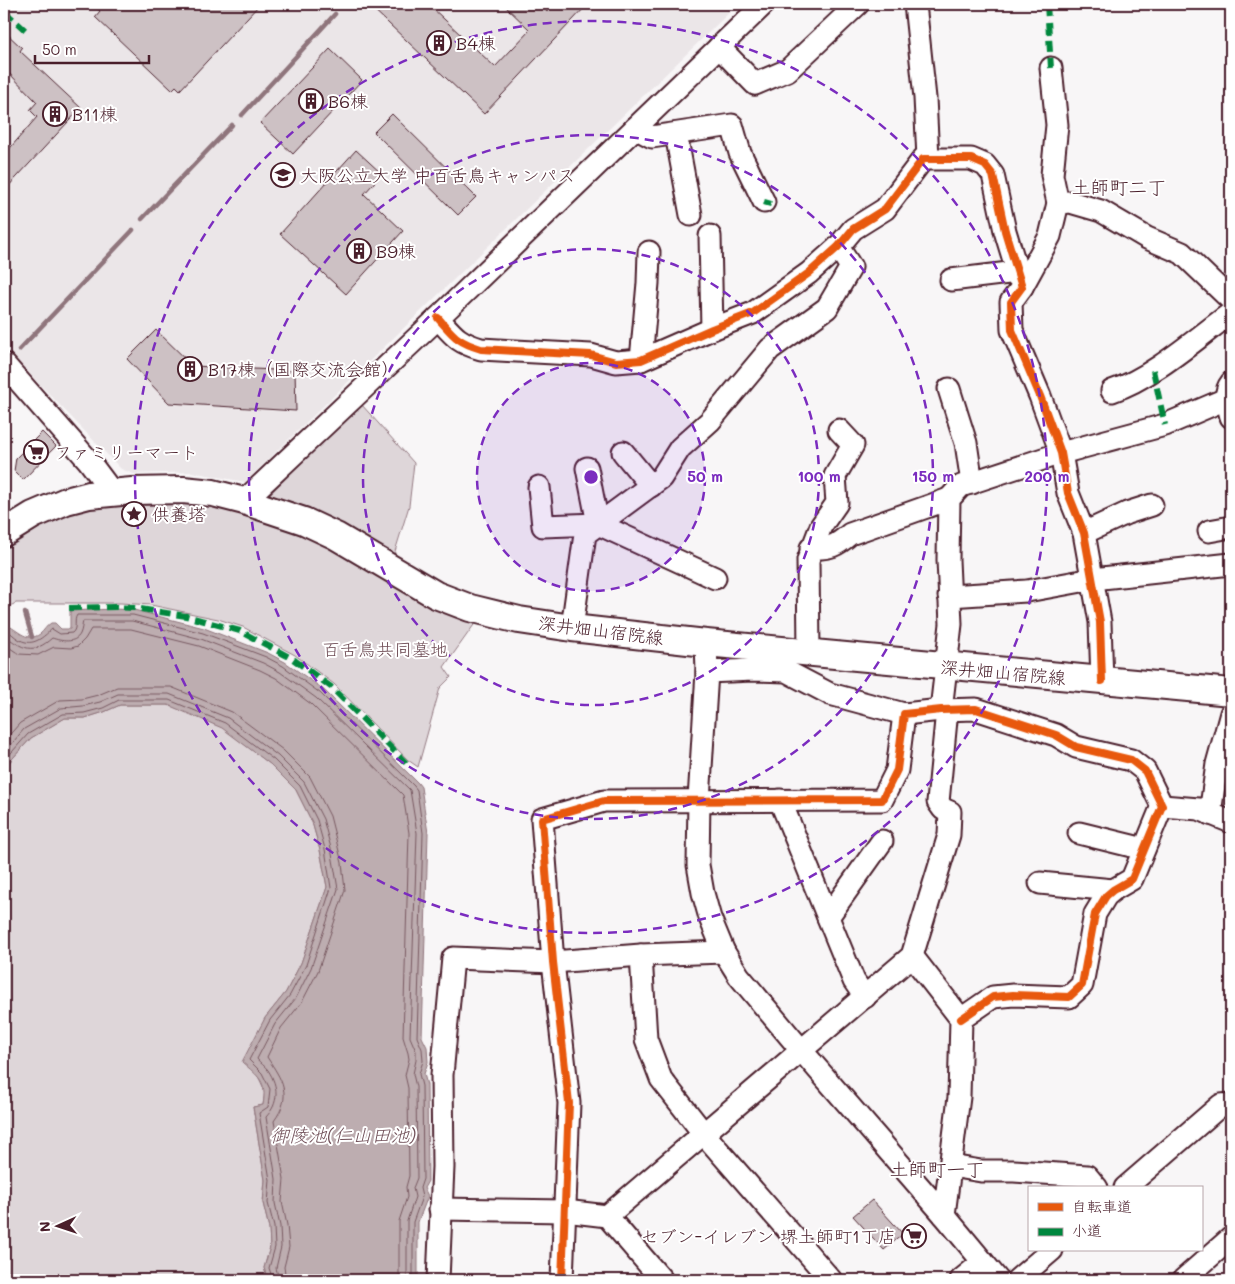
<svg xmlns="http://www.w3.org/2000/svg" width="1235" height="1284" font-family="Mali,'Klee One',sans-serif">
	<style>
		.built { fill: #ebe6e8 }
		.green { fill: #ded6d9; stroke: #947a82 }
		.water { fill: #bdadb0; stroke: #8f747b }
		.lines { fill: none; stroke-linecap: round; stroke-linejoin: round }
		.shore { stroke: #785860; stroke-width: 1 }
		.stream { stroke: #8f747b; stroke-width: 4.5 }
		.building { fill: #cdc1c4; stroke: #4a1f2b }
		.minor-casing { stroke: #4a1f2b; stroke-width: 25 }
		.major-casing { stroke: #4a1f2b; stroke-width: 30 }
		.minor { stroke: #fff; stroke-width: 21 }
		.major { stroke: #fff; stroke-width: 26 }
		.quiet { stroke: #00873e; stroke-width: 6; stroke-dasharray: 12 6; stroke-linecap: butt }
		.cycleway-casing { stroke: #fff; stroke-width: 11 }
		.cycleway { stroke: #e8590c; stroke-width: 8 }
		.ring { fill: none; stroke: #7b2cbf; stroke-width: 2.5; stroke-dasharray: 9 6 }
		.labels { text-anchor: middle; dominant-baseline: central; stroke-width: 4; stroke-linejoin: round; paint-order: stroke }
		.poi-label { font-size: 18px; fill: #4a1f2b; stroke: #fff; text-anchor: start }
		.street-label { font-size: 18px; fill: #4a1f2b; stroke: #fff }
		.park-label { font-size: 18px; fill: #6f4d56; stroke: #fff }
		.neighbourhood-label { font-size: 19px; fill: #4a1f2b; stroke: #fff }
		.water-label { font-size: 19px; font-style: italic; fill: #72515a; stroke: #fff }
		.centre { fill: #7b2cbf; stroke: #fff; stroke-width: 2.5 }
		.ring-label { font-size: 15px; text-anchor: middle; font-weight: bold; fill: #7b2cbf; stroke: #fff; stroke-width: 4; stroke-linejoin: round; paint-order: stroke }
	</style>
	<rect width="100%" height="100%" fill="#f8f6f7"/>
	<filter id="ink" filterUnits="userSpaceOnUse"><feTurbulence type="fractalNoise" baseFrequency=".02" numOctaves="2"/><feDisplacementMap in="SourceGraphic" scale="10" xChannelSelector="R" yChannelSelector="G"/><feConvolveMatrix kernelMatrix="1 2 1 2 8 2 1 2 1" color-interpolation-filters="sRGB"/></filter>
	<g filter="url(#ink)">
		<polygon class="built" points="4,4 738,4 245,482 192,472 134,474 121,469 4,347"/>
		<g class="green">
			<polygon points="361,404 414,463 409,506 393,558 270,501 270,494"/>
			<path d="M 193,504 L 217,506 L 292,529 L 476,622 L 444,667 L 451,677 L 440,688 L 418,767 L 408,760 L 334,684 L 295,655 L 243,627 L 218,619 L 151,605 L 121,603 L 16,603 L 4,609 L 4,546 C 20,537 45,520 62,515 C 99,503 154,505 193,504 Z"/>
			<polygon points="120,705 169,705 222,727 270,764 296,790 312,822 320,850 327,887 301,963 286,992 265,1018 256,1039 258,1076 265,1091 263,1105 253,1107 265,1180 263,1203 269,1228 270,1247 264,1268 268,1280 4,1280 4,768 31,738 65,718 85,718 104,712"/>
		</g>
		<path class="water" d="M 114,609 L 134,610 L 204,628 L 268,653 L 285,662 L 323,689 L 418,783 L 421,787 L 428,833 L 422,1037 L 427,1047 L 428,1062 L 424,1074 L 427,1085 L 428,1181 L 424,1188 L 428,1196 L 418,1222 L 418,1280 L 268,1280 L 264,1268 L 270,1247 L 269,1228 L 263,1203 L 265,1180 L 253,1107 L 263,1105 C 267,1081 259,1077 242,1062 L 265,1018 L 286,992 L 301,963 L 327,887 L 320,850 L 312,822 L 296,790 L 270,764 L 222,728 L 168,705 L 120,705 L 104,712 L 85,718 L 65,718 L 31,738 L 4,768 L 4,624 C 16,627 26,644 40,634 C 44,631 46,626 51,623 L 55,623 L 61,629 L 70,629 L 70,611 Z"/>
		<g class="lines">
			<g class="shore">
				<path d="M 4,629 C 10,631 14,637 20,640 C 34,647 43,637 52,629 L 60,634 L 72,633 C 78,628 73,621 77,615 L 133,615 L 203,633 L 266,657 L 283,666 L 320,693 L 414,786 L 417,790 L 423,833 L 417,1037 L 422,1049 L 423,1061 L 419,1074 L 422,1086 L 423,1179 L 420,1188 L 422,1197 L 413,1222 L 413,1280"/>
				<path d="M 4,635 C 23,649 33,655 52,638 C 61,641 75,644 80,634 C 82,630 82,625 83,621 L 132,621 L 201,639 L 263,663 L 280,672 L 316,698 L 410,790 L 417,833 L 410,1037 L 416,1051 L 416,1060 L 413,1074 L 416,1087 L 417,1178 L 413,1188 L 415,1197 L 407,1221 L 407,1280"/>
				<polyline points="4,644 19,654 38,655 54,647 71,648 78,646 85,639 91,629 131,629 199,646 260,670 276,678 311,704 403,795 409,833 403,1037 408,1053 409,1059 405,1075 408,1088 409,1176 406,1187 407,1197 399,1221 399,1280"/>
				<path d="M 4,741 L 20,723 L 60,700 L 82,699 L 98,695 L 117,687 L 171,687 L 232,712 L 283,750 L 310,777 L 330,816 L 342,863 L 345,890 L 318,971 L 302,1002 L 281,1028 L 267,1057 C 282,1080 293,1095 274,1121 L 284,1179 L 282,1202 L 287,1225 L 289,1247 L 284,1267 L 286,1280"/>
				<path d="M 4,753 L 24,729 L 61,708 L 83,706 L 100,702 L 118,694 L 169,694 L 228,718 L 278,756 L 304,782 L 323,819 L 331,848 L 338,889 L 311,968 L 296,998 L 275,1024 L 257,1059 C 260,1063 265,1066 268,1070 C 279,1087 279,1103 266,1117 L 276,1179 L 275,1203 L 280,1226 L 281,1247 L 276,1268 L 279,1280"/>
				<polyline points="4,761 28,734 63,714 84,713 103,708 119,700 169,700 225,723 274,760 300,786 317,820 325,849 331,888 306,965 290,995 270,1020 249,1060 262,1073 270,1089 268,1107 259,1113 270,1180 268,1203 274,1227 275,1247 269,1268 273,1280"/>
			</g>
			<g class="stream">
				<polyline points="344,4 345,4"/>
				<polyline points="242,115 335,14"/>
				<polyline points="142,219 232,125"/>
				<polyline points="19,350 133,230"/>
				<polyline points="25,613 32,637"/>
			</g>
		</g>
		<g class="building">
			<polygon points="92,4 260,4 180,90 176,86 172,90 95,17 100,11"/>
			<polygon points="368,4 428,4 495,67 530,30 503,4 539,4 547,12 555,4 588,4 484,114"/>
			<polygon points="4,31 22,48 20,51 81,108 4,191 4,155 37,117 30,110 37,102 4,68"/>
			<polygon points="330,49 362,80 293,154 260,123"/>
			<polygon points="392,114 476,197 458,215 374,132"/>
			<polygon points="356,150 382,174 364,194 403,231 346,294 280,234"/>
			<polygon points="156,330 193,366 295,371 296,411 169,403 127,359"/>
			<polygon points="42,432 56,446 23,480 14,471 16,458"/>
			<polygon points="872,1200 903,1234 884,1250 853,1216"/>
		</g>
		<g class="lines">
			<defs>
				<g id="minor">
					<polyline points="915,4 925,98 928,158"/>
					<polyline points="719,47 755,84 788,70 858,4"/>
					<polyline points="635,128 652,137 732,125 740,153 764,202"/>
					<polyline points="676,134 691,215"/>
					<polyline points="1058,203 1070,202 1101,211 1147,238 1182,253 1231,300"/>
					<polyline points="710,236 712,329"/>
					<polyline points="951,280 1017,272"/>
					<polyline points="1022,287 1050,236 1058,203 1052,175 1057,125 1051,68"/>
					<path d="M 438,318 C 454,336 457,342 481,349 L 591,355 L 616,362 L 641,360 L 712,329 L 753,313 L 809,273 L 838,247 L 853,229 L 885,209 L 923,159 L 971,159 L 985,165 L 993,175 L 1005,231 L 1022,287 L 1011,302 L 1012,330 L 1040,396 L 1061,453 L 1068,493 L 1084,533 L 1100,622 L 1102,681"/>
					<polyline points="641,360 648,283 649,252"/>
					<polyline points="4,364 88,460 112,492"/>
					<path d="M 1231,383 C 1223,393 1228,405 1231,417"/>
					<polyline points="949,389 966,443 972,483"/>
					<path d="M 1112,391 C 1152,378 1197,338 1231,313"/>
					<polyline points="623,452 651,486"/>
					<polyline points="587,468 598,524"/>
					<polyline points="539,487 543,526 598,524 715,578"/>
					<polyline points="244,501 438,318 764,4"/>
					<polyline points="1209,531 1231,527"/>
					<polyline points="1084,533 1127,513 1152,505"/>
					<path d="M 811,548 C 830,549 836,546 850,534 L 949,499"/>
					<polyline points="949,596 1027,591 1093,579 1231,564"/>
					<polyline points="572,628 585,534 661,478 680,448 710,421 770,349 827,308 851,267 838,247"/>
					<polyline points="706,643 707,672 699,800 698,865 703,893 710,918 724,952 739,976 802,1051 944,1215 998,1280"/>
					<polyline points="809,653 808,560 821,526 837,503 835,476 853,445 839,430"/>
					<polyline points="707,672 753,670 786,671 830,694 904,714"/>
					<polyline points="941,710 951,624 948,560 949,499 961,486 1061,453 1165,425 1226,399"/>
					<polyline points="780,800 854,981 865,997"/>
					<polyline points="1162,806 1199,809 1231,822"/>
					<polyline points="1210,814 1217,764 1231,713"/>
					<polyline points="1079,833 1144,849"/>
					<polyline points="1040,883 1113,890"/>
					<polyline points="828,917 882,841"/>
					<polyline points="641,955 646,1039 661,1079 704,1134 831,1280"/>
					<polyline points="912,956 961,1019 959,1097 944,1215"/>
					<polyline points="951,1166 981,1171 1014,1171 1087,1176 1097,1188"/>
					<polyline points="1125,1188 1221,1105 1231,1104"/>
					<polyline points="440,1209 565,1211 607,1216 662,1280"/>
					<polyline points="607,1216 912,956 949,835 950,812 943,809 938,802 947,710"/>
					<polyline points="438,1280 443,1167 442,1075 453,958 553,962 641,955 724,952"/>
					<polyline points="562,1280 569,1103 553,962 542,819 604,801 882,800 897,770 904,714 941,710 976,709 1056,735 1076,747 1131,760 1145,771 1162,806 1132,879 1113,890 1106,896 1095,914 1082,985 1069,997 1013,995 993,997 961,1019"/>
					<polyline points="961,1280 983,1262"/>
					<polyline points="1017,1280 1052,1250"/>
					<polyline points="1183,1280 1231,1238"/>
				</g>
				<polyline id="major" points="4,533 33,515 66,501 89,495 132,491 183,490 213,493 244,501 304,521 336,536 436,595 470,608 519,620 572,628 706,643 1231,692"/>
			</defs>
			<use href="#minor" class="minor-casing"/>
			<use href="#major" class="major-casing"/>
			<use href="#minor" class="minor"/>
			<use href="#major" class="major"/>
			<g class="quiet">
				<polyline points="1047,4 1051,68"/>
				<polyline points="4,11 25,30"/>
				<polyline points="764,202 771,204"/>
				<polyline points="1153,370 1165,425"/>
				<polyline points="69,608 115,607 134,608 186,616 240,631 293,659 331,687 406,763"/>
			</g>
			<defs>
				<g id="cycleway">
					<path d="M 438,318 C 454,336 457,342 481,349 L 591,355 L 616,362 L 641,360 L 712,329 L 753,313 L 809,273 L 838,247 L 853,229 L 885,209 L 923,159 L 971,159 L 985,165 L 993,175 L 1005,231 L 1022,287 L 1011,302 L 1012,330 L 1040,396 L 1061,453 L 1068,493 L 1084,533 L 1100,622 L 1102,681"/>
					<polyline points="562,1280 569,1103 553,962 542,819 604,801 882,800 897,770 904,714 941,710 976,709 1056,735 1076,747 1131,760 1145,771 1162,806 1132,879 1113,890 1106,896 1095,914 1082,985 1069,997 1013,995 993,997 961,1019"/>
				</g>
			</defs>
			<use href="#cycleway" class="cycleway-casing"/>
			<use href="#cycleway" class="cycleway"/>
		</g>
	</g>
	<circle cx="591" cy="477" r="114" fill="#7b2cbf" fill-opacity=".12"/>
	<g class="ring">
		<circle cx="591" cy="477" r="114"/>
		<circle cx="591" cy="477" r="228"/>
		<circle cx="591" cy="477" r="342"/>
		<circle cx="591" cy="477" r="456"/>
	</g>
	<defs>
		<symbol id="building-ring" viewBox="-11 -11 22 22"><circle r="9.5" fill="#fff" stroke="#4a1f2b" stroke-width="1.5"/><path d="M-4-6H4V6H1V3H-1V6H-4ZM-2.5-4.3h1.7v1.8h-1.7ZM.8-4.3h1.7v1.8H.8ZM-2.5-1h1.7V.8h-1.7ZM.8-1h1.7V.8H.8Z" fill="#4a1f2b"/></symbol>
		<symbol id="university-ring" viewBox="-11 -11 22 22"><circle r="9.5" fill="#fff" stroke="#4a1f2b" stroke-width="1.5"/><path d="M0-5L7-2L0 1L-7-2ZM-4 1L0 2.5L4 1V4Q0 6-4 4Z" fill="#4a1f2b"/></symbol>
		<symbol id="supermarket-ring" viewBox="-11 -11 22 22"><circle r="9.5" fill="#fff" stroke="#4a1f2b" stroke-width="1.5"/><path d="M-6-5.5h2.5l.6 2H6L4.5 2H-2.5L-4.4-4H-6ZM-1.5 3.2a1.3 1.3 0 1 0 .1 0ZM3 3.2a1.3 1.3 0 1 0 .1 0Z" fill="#4a1f2b"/></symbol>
		<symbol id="sight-ring" viewBox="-11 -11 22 22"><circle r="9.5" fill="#fff" stroke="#4a1f2b" stroke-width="1.5"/><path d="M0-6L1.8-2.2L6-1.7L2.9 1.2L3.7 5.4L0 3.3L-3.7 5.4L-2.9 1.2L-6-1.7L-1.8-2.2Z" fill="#4a1f2b"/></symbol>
	</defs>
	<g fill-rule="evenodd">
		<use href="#building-ring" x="425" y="29" width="28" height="28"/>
		<use href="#building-ring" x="297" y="87" width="28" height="28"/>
		<use href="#building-ring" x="41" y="100" width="28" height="28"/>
		<use href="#university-ring" x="269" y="161" width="28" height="28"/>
		<use href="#building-ring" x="345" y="237" width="28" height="28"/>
		<use href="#building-ring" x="176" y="355" width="28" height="28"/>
		<use href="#supermarket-ring" x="22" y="438" width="28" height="28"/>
		<use href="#sight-ring" x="120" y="500" width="28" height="28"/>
		<use href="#supermarket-ring" x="900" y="1222" width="28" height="28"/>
	</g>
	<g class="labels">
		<g class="poi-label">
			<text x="456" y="43">B4棟</text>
			<text x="328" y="101">B6棟</text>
			<text x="72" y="114">B11棟</text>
			<text x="300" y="175">大阪公立大学 中百舌鳥キャンパス</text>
			<text x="376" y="251">B9棟</text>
			<text x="208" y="369">B17棟（国際交流会館）</text>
			<text x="54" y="452">ファミリーマート</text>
			<text x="152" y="514">供養塔</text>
			<text x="896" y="1236" text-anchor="end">セブン-イレブン 堺土師町1丁店</text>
		</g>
		<g class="street-label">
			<text transform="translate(601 630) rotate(7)">深井畑山宿院線</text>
			<text transform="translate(1003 672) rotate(5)">深井畑山宿院線</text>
		</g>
		<g class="park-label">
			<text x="385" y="649">百舌鳥共同墓地</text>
		</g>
		<g class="neighbourhood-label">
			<text x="1119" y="186">土師町二丁</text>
			<text x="937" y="1168">土師町一丁</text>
		</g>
		<g class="water-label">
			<text x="343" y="1134">御陵池(仁山田池)</text>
		</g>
	</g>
	<circle cx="591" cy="477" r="8" class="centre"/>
	<g class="ring-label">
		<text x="705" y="482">50 m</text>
		<text x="819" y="482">100 m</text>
		<text x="933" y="482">150 m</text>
		<text x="1047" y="482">200 m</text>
	</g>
	<rect width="1235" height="1284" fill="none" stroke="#fff" stroke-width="20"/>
	<rect x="10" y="10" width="1215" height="1264" fill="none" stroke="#4a1f2b" stroke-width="2" filter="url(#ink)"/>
	<rect x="1028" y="1186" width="175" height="65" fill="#ffffff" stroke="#b7a5aa"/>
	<rect x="1038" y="1203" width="25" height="8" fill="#e8590c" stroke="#b7a5aa"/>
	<text x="1072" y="1212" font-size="15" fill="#4a1f2b">自転車道</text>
	<rect x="1038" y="1228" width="25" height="8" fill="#00873e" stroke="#b7a5aa"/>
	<text x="1072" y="1236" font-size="15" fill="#4a1f2b">小道</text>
	<g transform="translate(58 1226) rotate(267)" stroke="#ffffff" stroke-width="4" paint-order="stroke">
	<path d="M0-4L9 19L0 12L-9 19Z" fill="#4a1f2b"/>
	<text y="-8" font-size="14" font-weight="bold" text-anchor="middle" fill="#4a1f2b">N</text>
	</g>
	<path d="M35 55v8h114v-8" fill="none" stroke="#4a1f2b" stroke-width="2.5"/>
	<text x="42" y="55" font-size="15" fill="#4a1f2b" stroke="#ffffff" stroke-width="4" paint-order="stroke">50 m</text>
</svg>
